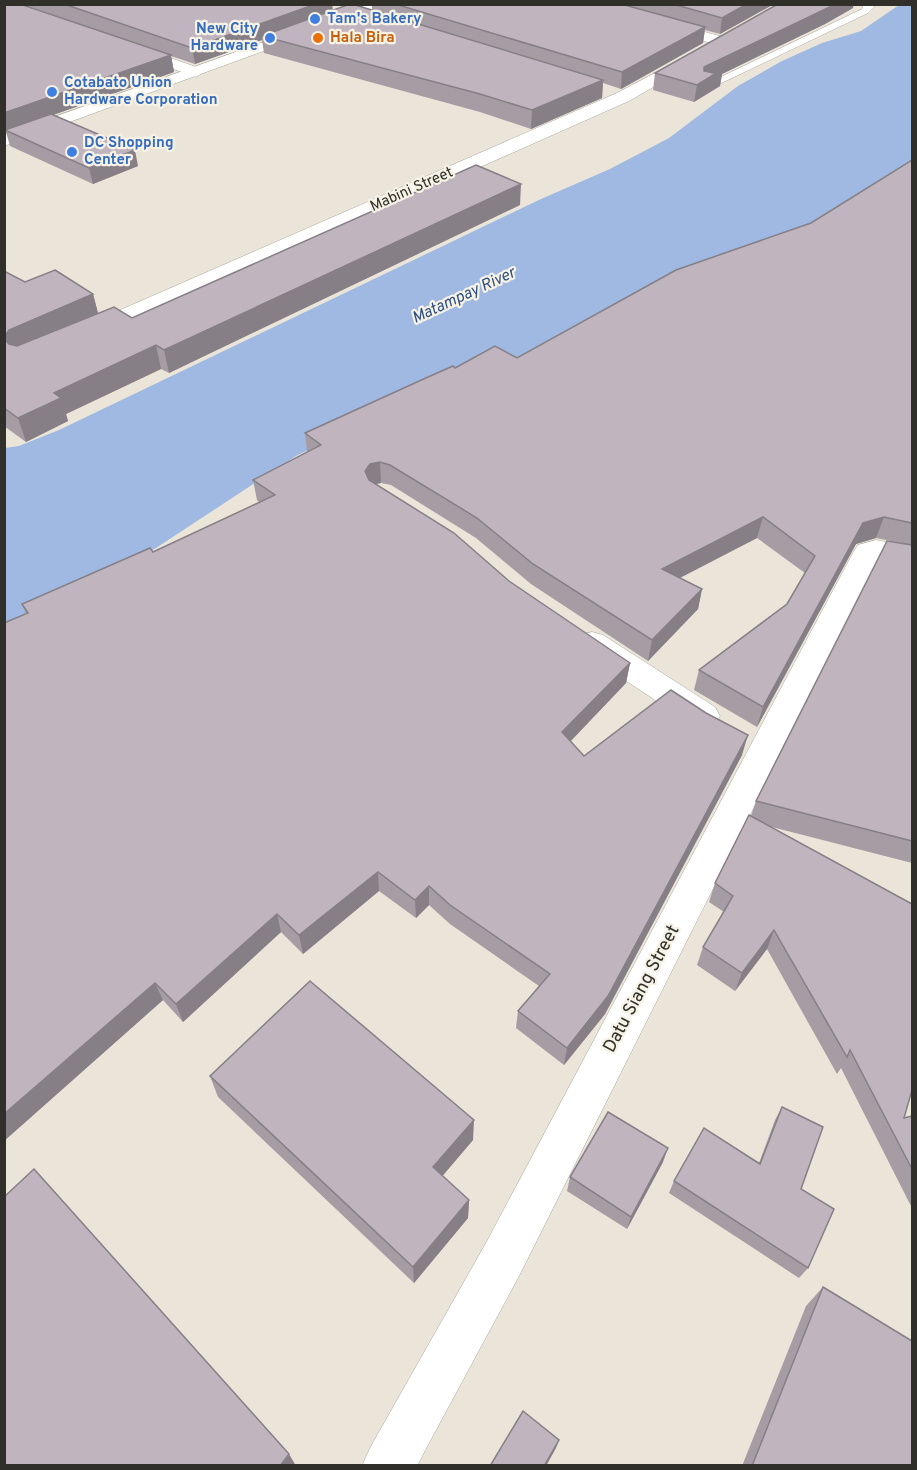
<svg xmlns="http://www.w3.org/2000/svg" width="917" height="1470" font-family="Overpass,sans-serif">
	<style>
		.water { fill: #9fb9e3 }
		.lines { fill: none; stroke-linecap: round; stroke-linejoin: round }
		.service-casing { stroke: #aba79b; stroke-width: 1 }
		.minor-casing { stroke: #aba79b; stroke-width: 1 }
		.secondary-casing { stroke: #aba79b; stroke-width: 1 }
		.service { fill: #fff; fill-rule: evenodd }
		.minor { fill: #fff; fill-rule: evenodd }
		.secondary { fill: #fff; fill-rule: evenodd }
		.wall { fill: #a59ca4 }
		.shaded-wall { fill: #867f86 }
		.building { fill: #c0b5bf; stroke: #867f86; stroke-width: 1.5 }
		.shop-dot { fill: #3f7fe0; stroke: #f7f2e6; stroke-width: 2 }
		.food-dot { fill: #e8710a; stroke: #f7f2e6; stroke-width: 2 }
		.labels { text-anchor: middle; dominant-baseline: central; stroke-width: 4.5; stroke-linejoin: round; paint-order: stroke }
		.far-shop-label { font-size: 15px; font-weight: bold; fill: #366cbe; stroke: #f7f2e6; text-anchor: start }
		.far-food-label { font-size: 15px; font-weight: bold; fill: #c56008; stroke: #f7f2e6; text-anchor: start }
		.far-street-label { font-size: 15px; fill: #312f2a; stroke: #f7f2e6 }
		.far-water-label { font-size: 16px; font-style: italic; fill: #2d4e82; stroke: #f7f2e6 }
		.street-label { font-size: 18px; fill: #312f2a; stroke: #f7f2e6 }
	</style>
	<rect width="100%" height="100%" fill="#eae5d8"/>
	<polygon class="water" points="899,5 912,5 912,177 544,351 476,368 296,456 156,548 5,627 5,448 19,446 59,430 541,199 610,169 669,138 738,86 782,61 822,43 861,31"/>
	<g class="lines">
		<defs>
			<polygon id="service" points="864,4 873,4 874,7 868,13 711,88 702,86 862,9"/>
			<g id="minor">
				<polygon points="577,4 602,4 727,38 730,41 722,46 579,7"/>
				<polygon points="130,44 202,69 204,72 196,77 125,52 122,49 125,46"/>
				<polygon points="693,53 701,58 699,61 629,101 95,338 87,340 79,338 76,333 79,328 617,93"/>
				<polygon points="876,540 912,547 912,565 878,559 519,1276 429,1443 417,1466 362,1466 370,1448 486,1243 854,551 858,545"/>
				<polygon points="592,632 603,635 715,707 720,716 715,725 704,728 693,725 581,651 577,643 581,635"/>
			</g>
			<polygon id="secondary" points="370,4 392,4 4,146 4,135"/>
		</defs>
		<use href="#service" class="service-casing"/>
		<use href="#minor" class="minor-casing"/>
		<use href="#secondary" class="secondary-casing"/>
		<use href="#service" class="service"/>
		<use href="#minor" class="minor"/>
		<use href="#secondary" class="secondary"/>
	</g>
	<g class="wall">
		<polygon points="4,4 94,29 22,4 332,4 333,11 347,5 344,4 362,4 358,6 372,11 372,4 774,4 720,34 705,30 703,43 621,89 603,83 602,98 531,129 480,112 264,53 262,40 195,64 171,56 174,72 53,115 138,166 93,184 10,146 6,132 4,132"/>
		<polygon points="853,8 825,24 722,74 720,86 694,102 653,90 655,73"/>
		<polygon points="912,160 912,863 768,826 904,1118 912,1116 912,1208 841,1068 837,1074 767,949 735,991 697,965 703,947 724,912 709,902 715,883 751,816 756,801 912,545 876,538 856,544 757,727 694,690 699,670 787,604 805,573 757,538 680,578 702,589 698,609 648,661 531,584 476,538 391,485 381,483 375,484 509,581 630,663 626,683 571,741 584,756 742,755 605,1014 564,1065 516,1028 518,1011 539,986 450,924 429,905 416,918 379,891 303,954 281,932 183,1022 163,1000 4,1141 4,623 26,614 22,604 153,552 260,503 257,500 253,480 307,452 305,433 455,368 517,358 811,223"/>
		<polygon points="520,205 169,373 161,369 66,414 68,421 26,442 4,426 4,271 25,282 93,294 98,313 132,318"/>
		<polygon points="210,1076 473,1140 442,1176 469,1200 468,1218 414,1283 218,1097"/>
		<polygon points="782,1107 801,1189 808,1268 799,1278 669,1193 674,1181 759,1163 775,1120"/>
		<polygon points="663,1162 627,1229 567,1191 570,1177"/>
		<polygon points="823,1287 912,1466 742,1466 806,1306"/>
	</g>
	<g class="shaded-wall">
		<polygon points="316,4 332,4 333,15 262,36 262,40 195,64 192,48"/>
		<polygon points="747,4 774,4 720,34 722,18"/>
		<polygon points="836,4 854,4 853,8 825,24 722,74 720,86 694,102 697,85 704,67"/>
		<polygon points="705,27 703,43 621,89 622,72"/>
		<polygon points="171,55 174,72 8,131 5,130 6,132 4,132 4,113"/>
		<polygon points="603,80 602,98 531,129 532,110"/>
		<polygon points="135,150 138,166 93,184 89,168"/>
		<polygon points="521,184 520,205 169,373 164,350"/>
		<polygon points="93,294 99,317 16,353 4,341 4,337 9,330"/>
		<polygon points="156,345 161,369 66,414 68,421 26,442 18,418 54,393"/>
		<polygon points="380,462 381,483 372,485 365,471 370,464"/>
		<polygon points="763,517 757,538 658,589 662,569"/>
		<polygon points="884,517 876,538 856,544 757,727 763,707 863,523"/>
		<polygon points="702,589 698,609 648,661 652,640"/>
		<polygon points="630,663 626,683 560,752 562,732"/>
		<polygon points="748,735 742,755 605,1014 564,1065 567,1048"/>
		<polygon points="378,872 379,891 303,954 299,935"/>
		<polygon points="429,886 429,905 416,918 415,900"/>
		<polygon points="277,914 281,932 183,1022 176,1004"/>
		<polygon points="774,930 767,949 735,991 742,973"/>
		<polygon points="155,983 163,1000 4,1141 4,1114"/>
		<polygon points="474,1120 473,1140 434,1186 433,1167"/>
		<polygon points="668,1148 663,1162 627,1229 631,1217"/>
		<polygon points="469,1200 468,1218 414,1283 413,1267"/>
		<polygon points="559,1440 556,1448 546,1466 544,1466"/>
		<polygon points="289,1454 296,1466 280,1466"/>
	</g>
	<g class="building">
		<polygon points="4,4 20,4 171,55 4,113"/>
		<polygon points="64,4 316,4 192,48"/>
		<polygon points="350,4 352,4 603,80 532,110 480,94 262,36"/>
		<polygon points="395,4 621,4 705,27 622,72"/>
		<polygon points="673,4 747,4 722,18"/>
		<polygon points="778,4 836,4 704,67 704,71 713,73 723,69 697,85 655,73"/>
		<polygon points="51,114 135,150 89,168 5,130"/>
		<polygon points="912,160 912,523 884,517 863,523 763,707 699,670 787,604 815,556 763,517 662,569 702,589 652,640 533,564 477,518 390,465 380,462 370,464 365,471 369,480 454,533 509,581 630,663 562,732 584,756 671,690 706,713 748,735 608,996 567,1048 518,1011 550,974 450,905 429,886 415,900 378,872 299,935 277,914 176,1004 155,983 4,1114 4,623 28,613 22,604 150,548 153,552 275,495 253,480 321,445 305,433 428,377 453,366 455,368 495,346 517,358 676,270 811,223"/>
		<polygon points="476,165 521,184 164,350 156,345 54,393 61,398 18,418 4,408 4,339 9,344 17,346 114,307 132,318"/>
		<polygon points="55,270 93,294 9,330 4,337 4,271 25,282"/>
		<polygon points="887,541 912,545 912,841 756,801"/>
		<polygon points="749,815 912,904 912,1090 904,1118 912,1116 912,1169 850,1050 847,1057 774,930 742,973 703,947 733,896 715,883"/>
		<polygon points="310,981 474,1120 433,1167 469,1200 413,1267 210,1076"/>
		<polygon points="782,1107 823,1127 801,1189 834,1209 808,1268 674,1181 704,1128 760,1164"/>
		<polygon points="608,1112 668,1148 631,1217 570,1177"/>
		<polygon points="34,1169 289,1454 280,1466 4,1466 4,1197"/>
		<polygon points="823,1287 912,1341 912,1466 752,1466"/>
		<polygon points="523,1411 559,1440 544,1466 490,1466"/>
	</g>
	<g class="shop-dot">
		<circle cx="315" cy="19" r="6"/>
		<circle cx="270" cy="38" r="6"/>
		<circle cx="52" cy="92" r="6"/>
		<circle cx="72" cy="152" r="6"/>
	</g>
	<circle class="food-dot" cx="318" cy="38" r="6"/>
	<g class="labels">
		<g class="far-shop-label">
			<text x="327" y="19">Tam's Bakery</text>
			<text x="258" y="29" text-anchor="end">New City<tspan x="258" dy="17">Hardware</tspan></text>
			<text x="64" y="83">Cotabato Union<tspan x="64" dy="17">Hardware Corporation</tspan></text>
			<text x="84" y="143">DC Shopping<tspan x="84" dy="17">Center</tspan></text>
		</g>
		<g class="far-food-label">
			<text x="330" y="38">Hala Bira</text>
		</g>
		<g class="far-street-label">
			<text transform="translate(412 190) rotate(-24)">Mabini Street</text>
		</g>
		<g class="far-water-label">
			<text transform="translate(464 296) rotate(-25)">Matampay River</text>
		</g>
		<g class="street-label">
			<text transform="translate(642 989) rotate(-62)">Datu Siang Street</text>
		</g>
	</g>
	<rect width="917" height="1470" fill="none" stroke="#312f2a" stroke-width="12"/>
</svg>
